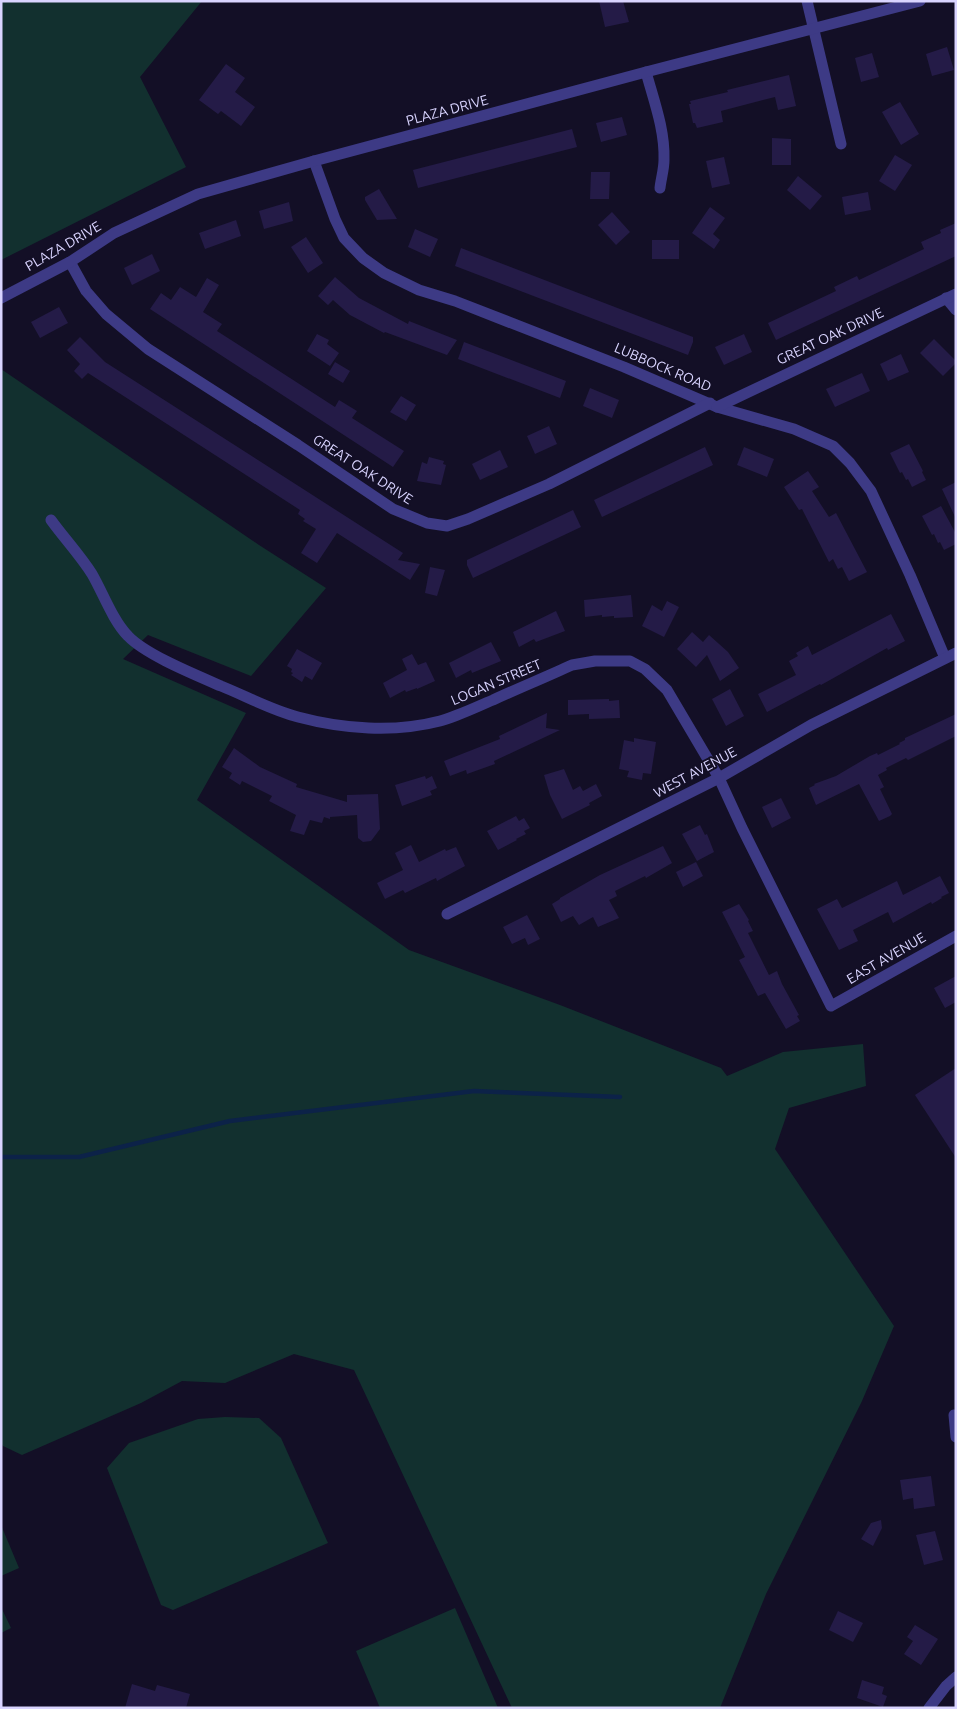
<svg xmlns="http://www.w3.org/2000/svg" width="957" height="1709" font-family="Ubuntu,sans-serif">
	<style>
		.green { fill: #12302f }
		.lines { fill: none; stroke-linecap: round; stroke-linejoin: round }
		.stream { stroke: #0c2248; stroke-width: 4.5 }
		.building { fill: #241b47 }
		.street { stroke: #3d3a85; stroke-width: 11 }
		.labels { text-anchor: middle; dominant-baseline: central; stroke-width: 4; stroke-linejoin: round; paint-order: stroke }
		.street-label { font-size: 14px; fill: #d9d4ff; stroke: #130f26 }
	</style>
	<rect width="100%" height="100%" fill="#130f26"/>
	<g class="green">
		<polygon points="1,1 202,1 140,77 186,167 1,260"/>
		<polygon points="1,369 259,545 326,588 251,676 148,635 123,659 246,713 197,800 409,950 560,1005 721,1068 727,1076 783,1052 863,1044 866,1086 789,1108 775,1149 894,1326 862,1401 766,1594 720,1708 512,1708 354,1370 294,1354 225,1383 182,1381 141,1403 22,1455 3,1446 1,1443"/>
		<polygon points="225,1417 259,1418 281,1438 328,1543 173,1610 161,1605 107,1468 129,1443 198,1419"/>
		<polygon points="1,1525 19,1568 1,1576"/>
		<polygon points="1,1607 11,1628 1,1633"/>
		<polygon points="455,1608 498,1708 380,1708 356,1651"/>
	</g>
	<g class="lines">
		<polyline class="stream" points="1,1157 79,1157 230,1121 474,1091 620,1097"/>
	</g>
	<g class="building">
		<polygon points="599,1 623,1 629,22 605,27"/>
		<polygon points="947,47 954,70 932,76 926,54"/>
		<polygon points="872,53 879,77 861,82 855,58"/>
		<polygon points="226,64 245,78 235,92 255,107 241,126 221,111 218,114 199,100"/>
		<polygon points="789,75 796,106 778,110 775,97 721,111 723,122 697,128 695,123 693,123 689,104 691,104 690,101 728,92 727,90"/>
		<polygon points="900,102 919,134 901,145 882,112"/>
		<polygon points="622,117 627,135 601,142 596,123"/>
		<polygon points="572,129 577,147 418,188 413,170"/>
		<polygon points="772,138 791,139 791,165 772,165"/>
		<polygon points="895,155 912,165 895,191 879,181"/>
		<polygon points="724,157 730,184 712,188 706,161"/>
		<polygon points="591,172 610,172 609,199 590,199"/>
		<polygon points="798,176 822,196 810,210 787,190"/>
		<polygon points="379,189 397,219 377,220 365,200 365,197"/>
		<polygon points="868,192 871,210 845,215 842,197"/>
		<polygon points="289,202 293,221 264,229 259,211"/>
		<polygon points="710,207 725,218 713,234 720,240 714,249 692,233"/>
		<polygon points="612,212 630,232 616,245 598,225"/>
		<polygon points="236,220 241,236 205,249 199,233"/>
		<polygon points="956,223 956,256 776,340 768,323 836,291 834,287 857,276 859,280 924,249 921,242 941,233 940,230"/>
		<polygon points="415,229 438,239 430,257 408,247"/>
		<polygon points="306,237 323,263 308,273 291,247"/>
		<rect x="652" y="240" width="27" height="19"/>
		<polygon points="461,248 693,337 693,342 688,355 455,266"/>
		<polygon points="152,254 160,271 132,285 124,268"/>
		<polygon points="335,277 359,298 408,324 409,321 457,340 447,355 385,332 384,333 350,315 333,300 328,305 318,296"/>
		<polygon points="207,278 219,285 203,312 222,324 217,331 335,407 339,400 357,411 352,418 404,451 393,467 150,309 161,293 171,300 180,287 196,297"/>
		<polygon points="59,307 68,323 40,338 31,322"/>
		<polygon points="317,334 329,340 327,344 339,353 330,366 307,351"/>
		<polygon points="744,334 752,352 724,365 715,347"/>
		<polygon points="80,337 105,362 403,553 398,560 420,564 410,580 337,533 317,563 301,553 316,529 303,521 305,519 298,514 300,510 88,373 82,379 74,371 80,364 67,350"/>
		<polygon points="934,339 956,361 956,363 943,376 920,353"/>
		<polygon points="464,342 566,381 560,398 458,359"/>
		<polygon points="901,354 909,372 888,381 880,364"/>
		<polygon points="335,362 350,371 343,383 328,374"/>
		<polygon points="862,373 870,391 835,407 826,389"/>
		<polygon points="590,388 619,400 612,418 583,406"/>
		<polygon points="401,396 416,405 406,421 390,412"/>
		<polygon points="549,426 557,444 535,454 527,436"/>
		<polygon points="909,444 923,471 922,472 926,480 912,487 908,479 906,480 902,472 900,473 890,453"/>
		<polygon points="705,447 713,465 602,517 594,500"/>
		<polygon points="744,447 774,459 767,477 737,465"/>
		<polygon points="500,450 508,467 480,480 472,464"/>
		<polygon points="429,457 444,461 443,464 446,465 441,485 417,481 422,462 427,464"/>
		<polygon points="808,471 819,487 812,491 829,517 836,513 867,572 849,581 842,567 838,569 833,559 829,562 802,509 799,510 784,487"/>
		<polygon points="956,482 956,519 942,489"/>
		<polygon points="941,506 956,534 956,544 944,550 940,542 938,543 934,534 932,535 922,516"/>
		<polygon points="573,510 581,527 473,578 467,565 467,560"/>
		<polygon points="430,567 445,570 437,596 425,593"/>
		<polygon points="631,595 633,617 614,618 614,616 602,617 602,615 585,617 584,600"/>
		<polygon points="667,601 679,607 664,637 642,626 652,605 662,611"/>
		<polygon points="556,611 565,631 536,642 534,639 519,647 513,632"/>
		<polygon points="891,614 905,641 888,650 887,648 830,680 821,685 820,684 767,712 758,694 796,675 789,661 798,656 796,653 808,646 812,655"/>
		<polygon points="692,632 703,642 709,635 728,652 739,668 720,681 707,655 696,667 677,649"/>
		<polygon points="491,642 501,661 472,673 471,670 456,678 449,663"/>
		<polygon points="297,649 322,663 312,680 305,676 302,682 291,675 293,673 291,672 292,669 287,666"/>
		<polygon points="412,654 418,665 426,662 435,681 417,689 417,688 406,692 405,690 390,698 383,683 407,670 402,659"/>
		<polygon points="730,689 744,716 726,726 712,699"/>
		<polygon points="609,699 609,701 619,700 620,718 589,719 589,714 568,715 568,700"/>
		<polygon points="547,713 546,728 560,730 494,761 495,764 467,774 466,770 450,776 444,761 500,739 499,736"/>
		<polygon points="956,714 956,736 908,760 906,758 886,768 887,770 878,775 884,787 880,789 892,814 890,816 879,821 859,784 816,805 809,788 815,785 814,784 836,776 870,756 877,753 878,755 900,744 899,743 905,740 905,738"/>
		<polygon points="634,738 656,742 651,774 643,773 642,780 627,777 629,771 619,769 624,740 634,742"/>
		<polygon points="234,748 260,767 297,784 296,787 347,802 347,795 378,794 380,829 371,841 363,842 358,838 357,815 330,817 330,819 324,817 322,823 310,820 304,835 290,831 296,815 269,801 272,796 242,781 240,785 229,778 232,773 222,767"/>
		<polygon points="564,769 573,790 580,786 583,791 596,784 602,796 589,803 590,805 562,819 550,795 544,775"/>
		<polygon points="425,776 426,779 432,776 437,788 430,791 432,795 402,806 395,785"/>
		<polygon points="781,798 791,818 772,828 762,807"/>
		<polygon points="516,816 519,821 524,818 530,828 524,831 526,834 516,839 517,840 498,850 487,831"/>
		<polygon points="700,825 705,835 707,834 714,852 697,861 682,834"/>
		<polygon points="411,845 419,862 445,849 446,851 456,847 465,866 437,881 436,878 405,893 403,890 385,899 377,883 403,870 395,853"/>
		<polygon points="663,846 672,863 646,878 645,876 615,891 617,896 609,900 619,918 598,927 593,917 579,925 573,916 561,922 552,904 560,899 560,898 600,875"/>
		<polygon points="696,862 703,876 683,887 676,872"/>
		<polygon points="940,876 949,893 941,897 942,898 932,904 931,902 893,923 888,912 853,930 858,941 839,950 817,909 837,899 842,908 897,881 903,895"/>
		<polygon points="739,904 749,920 748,921 753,931 748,933 769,975 777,971 782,984 799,1015 797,1016 800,1021 786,1029 765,993 758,996 739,960 745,957 722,912"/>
		<polygon points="527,915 540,939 528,945 525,938 512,944 503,927"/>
		<polygon points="956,976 956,1002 945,1008 934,988"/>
		<polygon points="956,1068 956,1158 915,1095"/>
		<polygon points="931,1476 935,1506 914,1509 913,1498 903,1500 900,1480"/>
		<polygon points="881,1520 882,1528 873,1546 861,1539 871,1523"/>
		<polygon points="935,1531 943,1560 924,1565 916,1535"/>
		<polygon points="838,1611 863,1623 853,1642 829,1630"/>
		<polygon points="915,1625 938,1639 921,1665 904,1654 913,1641 907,1637"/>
		<polygon points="862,1680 884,1687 882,1694 887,1696 883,1707 857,1698"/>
		<polygon points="132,1684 155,1691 157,1685 190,1694 186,1708 125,1708"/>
	</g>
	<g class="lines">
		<g class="street">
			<polyline points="807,1 841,144"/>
			<path d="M 646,72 C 654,101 665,130 664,160 C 664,169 661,179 660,188"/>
			<polyline points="314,161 335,219 344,238 363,258 384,273 419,290 455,301 624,367 717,407 794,429 833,446 850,463 871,491 910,575 945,658"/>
			<polyline points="70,262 86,291 106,314 148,349 298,445 393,509 427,523 447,526 468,519 549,484 710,403"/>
			<polyline points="1,298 70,262 114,233 198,194 314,161 646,72 920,1"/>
			<polyline points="946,298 956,310"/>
			<polyline points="717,407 956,294"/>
			<path d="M 51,520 C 64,538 80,555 92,574 C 103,593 113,621 128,636 C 146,655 196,675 221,686 C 246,696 271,710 298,717 C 343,729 394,733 440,721 C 458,716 476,707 493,700 C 519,688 546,677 572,665 L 595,661 L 630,661 L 645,669 L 667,690 L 719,778 L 742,828 L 831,1006 L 956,936"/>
			<polyline points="447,914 719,778 811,725 956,653"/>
			<polyline points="954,1415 956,1437"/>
			<polyline points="929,1708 946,1686 956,1677"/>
		</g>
	</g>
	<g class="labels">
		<g class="street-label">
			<text transform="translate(447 110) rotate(-15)">PLAZA DRIVE</text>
			<text transform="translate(63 246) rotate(-30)">PLAZA DRIVE</text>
			<text transform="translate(830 336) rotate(-25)">GREAT OAK DRIVE</text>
			<text transform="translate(663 367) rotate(23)">LUBBOCK ROAD</text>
			<text transform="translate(363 469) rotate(33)">GREAT OAK DRIVE</text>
			<text transform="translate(496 682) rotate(-23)">LOGAN STREET</text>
			<text transform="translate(695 772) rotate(-28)">WEST AVENUE</text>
			<text transform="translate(886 958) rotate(-30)">EAST AVENUE</text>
		</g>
	</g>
	<rect width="957" height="1709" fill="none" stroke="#d9d4ff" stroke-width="5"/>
</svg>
